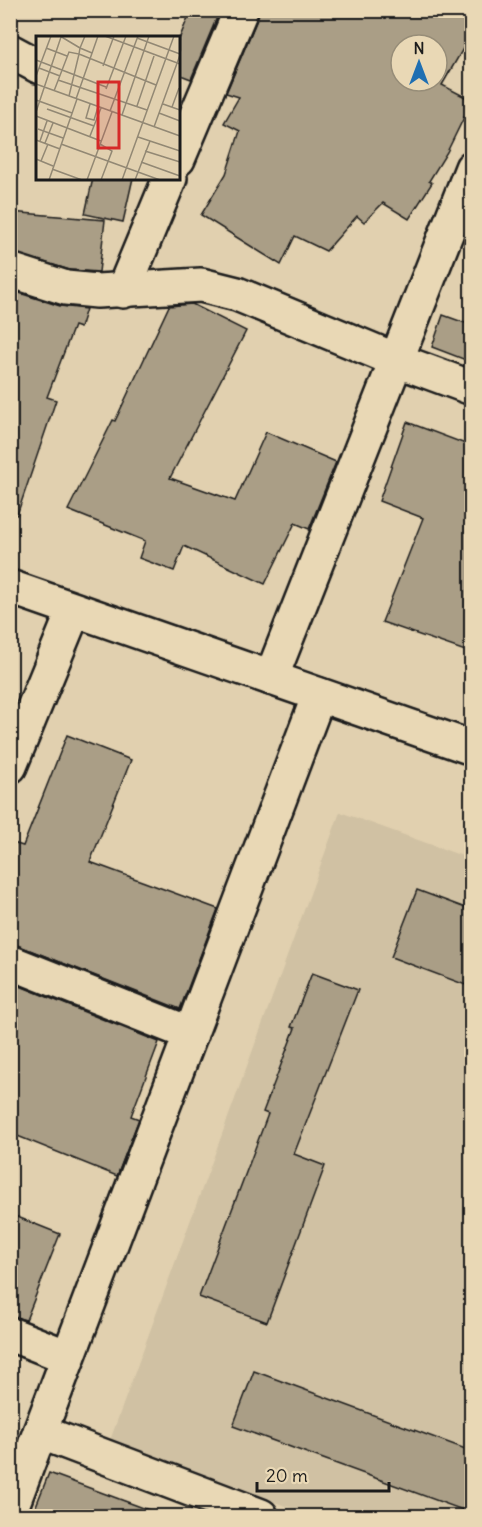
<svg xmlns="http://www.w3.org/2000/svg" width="482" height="1527" font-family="Delius,sans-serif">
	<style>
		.built { fill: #d0c1a3 }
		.building { fill: #aa9e86; stroke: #1c1c1c; stroke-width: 1.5; fill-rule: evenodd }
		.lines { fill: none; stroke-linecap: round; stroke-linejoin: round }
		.street-casing { stroke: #1c1c1c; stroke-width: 38 }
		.secondary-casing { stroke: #1c1c1c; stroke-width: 38 }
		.street { stroke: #e9d8b5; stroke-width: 33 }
		.secondary { stroke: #e9d8b5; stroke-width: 33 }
		.inset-road { fill: none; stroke: #928874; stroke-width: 1.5 }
		.view { fill: #d62828; fill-opacity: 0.15; stroke: #d62828; stroke-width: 3 }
		.inset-edge { fill: none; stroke: #1c1c1c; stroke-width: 3 }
	</style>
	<rect width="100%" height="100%" fill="#e1d0af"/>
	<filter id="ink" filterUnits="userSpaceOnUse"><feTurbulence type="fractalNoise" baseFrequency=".0167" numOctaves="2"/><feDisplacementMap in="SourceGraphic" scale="12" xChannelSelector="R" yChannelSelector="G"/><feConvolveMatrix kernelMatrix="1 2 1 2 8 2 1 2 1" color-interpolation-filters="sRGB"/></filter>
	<g filter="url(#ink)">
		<polygon class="built" points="340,812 471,859 471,1516 314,1516 109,1443"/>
		<g class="building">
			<polygon points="191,10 220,10 191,79 178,74 178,42"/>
			<path d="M 259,10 L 471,10 L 471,35 L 442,85 L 471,100 L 471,103 L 447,152 L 429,181 L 432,183 L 409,219 L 383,203 L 364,222 L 357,216 L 326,251 L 295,236 L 281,265 L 201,215 L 226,174 L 240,131 L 224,123 L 239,97 L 226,93 L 258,17 ZM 401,45 L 437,45 L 437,81 L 401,81 Z"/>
			<polygon points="93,178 133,178 123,222 85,214"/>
			<polygon points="10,212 105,220 99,272 70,270 10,252"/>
			<polygon points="10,290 60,306 86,309 80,328 74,326 47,397 56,400 17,515 10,514"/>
			<polygon points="192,304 246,331 170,478 235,501 266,432 336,462 309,529 295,523 265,584 184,546 174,571 139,558 145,541 68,510 113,420 115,421 169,306"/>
			<polygon points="443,315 471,325 471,362 432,347"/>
			<polygon points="407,422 471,446 471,653 382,622 423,518 379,501"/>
			<polygon points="67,735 131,760 90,862 218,909 180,1009 17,945 10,944 10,842 23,846"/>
			<polygon points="417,890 471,910 471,987 391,957"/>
			<polygon points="312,973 358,990 294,1154 325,1166 267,1322 199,1297 268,1114 263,1112 295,1028 291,1027"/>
			<polygon points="10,982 159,1042 131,1116 139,1119 117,1176 10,1133"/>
			<polygon points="10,1214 60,1234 26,1320 10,1316"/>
			<polygon points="254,1371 471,1451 471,1513 233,1426"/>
			<polygon points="49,1473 157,1513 156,1516 32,1516"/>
		</g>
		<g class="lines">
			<defs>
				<g id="street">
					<polyline points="10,51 38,66"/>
					<polyline points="178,159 241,10"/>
					<polyline points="10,270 66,288 97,291 201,285 237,294 396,360 472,388"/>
					<polyline points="123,291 170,178"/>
					<polyline points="271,678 472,168"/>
					<polyline points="10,766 74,610"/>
					<polyline points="10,962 191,1034"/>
					<polyline points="10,1334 68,1357"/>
					<polyline points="40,1432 261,1516"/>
					<polyline points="10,1511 319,695"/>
				</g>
				<polyline id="secondary" points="10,587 472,748"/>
			</defs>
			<use href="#street" class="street-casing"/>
			<use href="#secondary" class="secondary-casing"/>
			<use href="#street" class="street"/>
			<use href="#secondary" class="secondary"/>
		</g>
	</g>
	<g transform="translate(36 36)">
		<rect width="144" height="144" fill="#e1d0af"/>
		<path class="inset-road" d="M 24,0 L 44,12 L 43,18 L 120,49M 49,0 L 44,12 L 56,17M 69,0 L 144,28M 101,2 L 144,18M 10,12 L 31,20M 0,24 L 70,51M 67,30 L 78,0M 3,32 L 24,40M 0,40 L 15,0M 22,44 L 111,74M 0,48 L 144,100M 70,53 L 90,0M 18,55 L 33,16 L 43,18 L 33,60M 40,63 L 62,0M 0,64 L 36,77M 54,68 L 50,82 L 58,84 L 62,71M 127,68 L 144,74M 101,70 L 118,20M 136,71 L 143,52M 11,73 L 58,90M 74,75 L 102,0M 0,76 L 25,1M 123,77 L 144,85M 86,79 L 113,0M 0,80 L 65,105M 118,91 L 144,19M 2,93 L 27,102M 54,100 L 65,72M 102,101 L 144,115M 0,104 L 24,113M 4,105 L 11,85M 9,107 L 17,87M 25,108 L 124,144M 64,108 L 76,115 L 65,144M 109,115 L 144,126M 0,123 L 17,130M 5,125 L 12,108M 105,126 L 144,140M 16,133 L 46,144M 13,144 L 41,63M 51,144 L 76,76M 86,144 L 138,0M 99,144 L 114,105"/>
		<path class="view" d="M 62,46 L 83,46 L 83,112 L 62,112 Z"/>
		<rect width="144" height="144" class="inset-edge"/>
	</g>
	<rect width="482" height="1527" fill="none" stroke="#e9d8b5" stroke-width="36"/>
	<rect x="18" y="18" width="446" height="1491" fill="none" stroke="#1c1c1c" stroke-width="2" filter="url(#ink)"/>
	<g transform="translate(419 63)"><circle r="28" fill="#e9d8b5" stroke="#978d78" stroke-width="1.5"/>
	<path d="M0-4.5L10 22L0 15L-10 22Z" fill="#1f6fb2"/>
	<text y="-9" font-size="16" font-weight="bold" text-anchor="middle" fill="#1c1c1c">N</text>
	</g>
	<path d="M257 1482v9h132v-9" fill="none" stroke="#1c1c1c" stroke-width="3"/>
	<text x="266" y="1482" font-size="18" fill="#1c1c1c" stroke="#e9d8b5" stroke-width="4.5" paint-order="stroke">20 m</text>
</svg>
